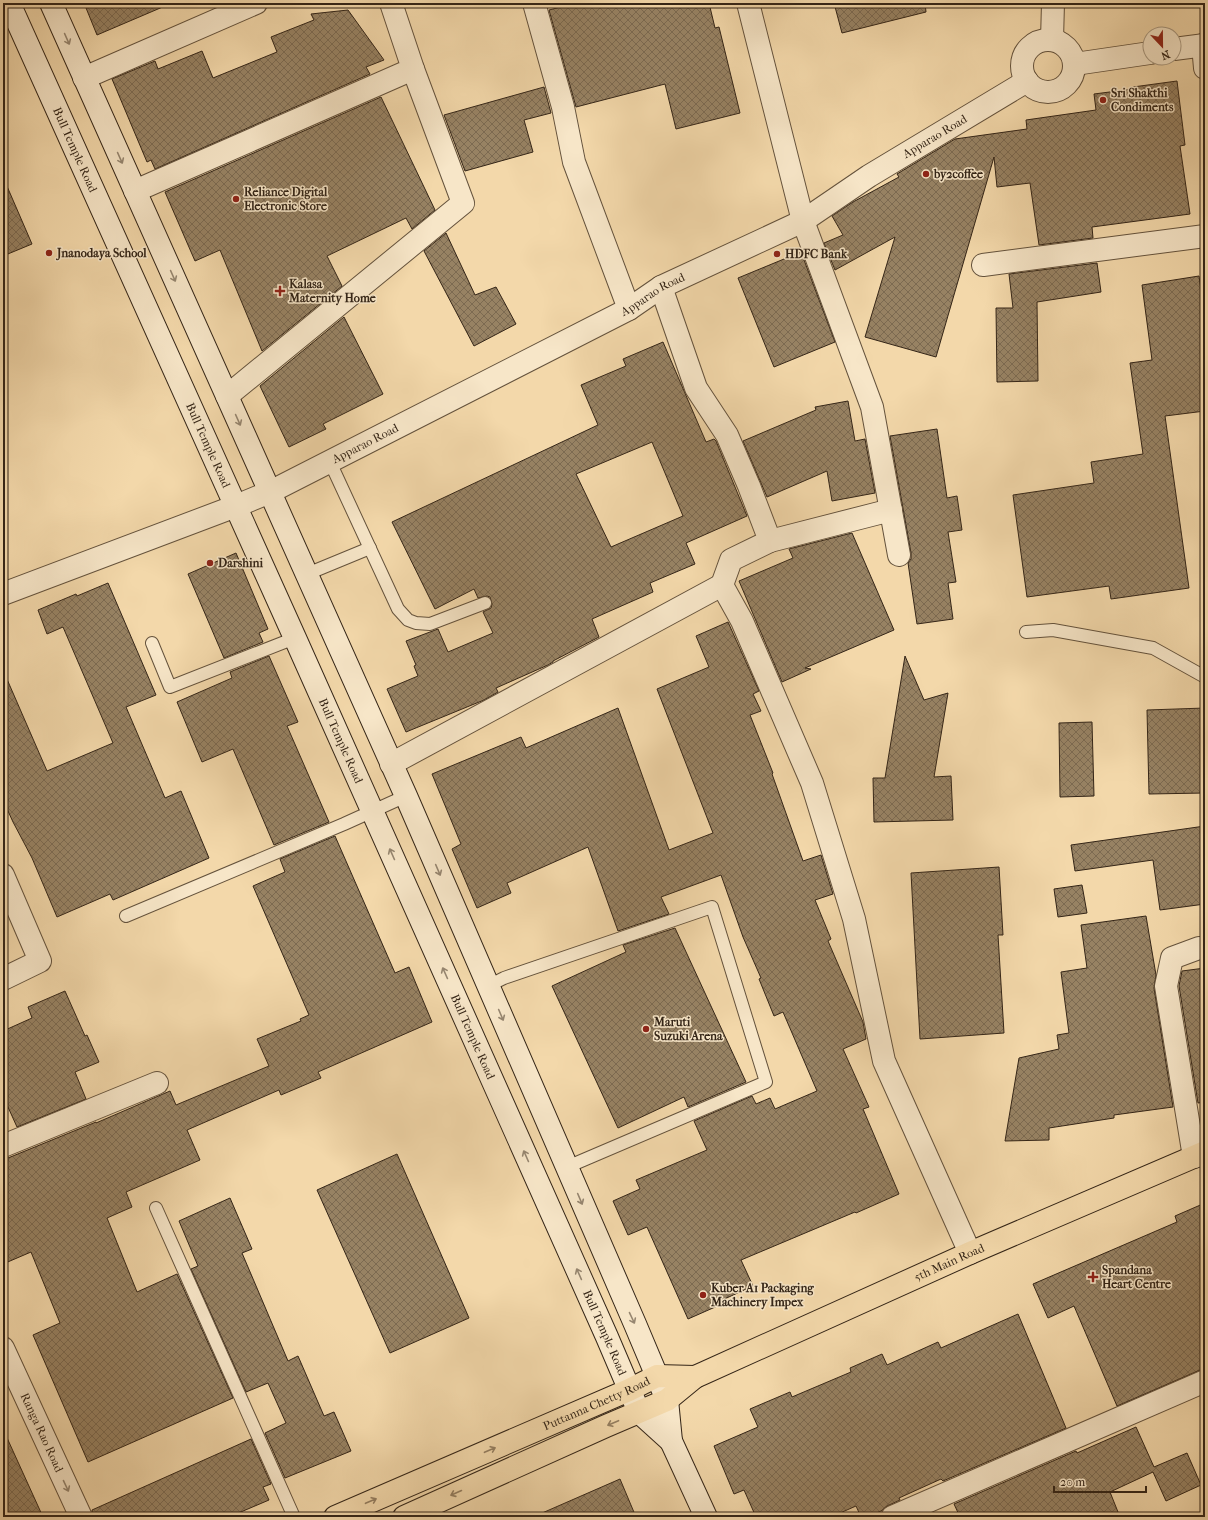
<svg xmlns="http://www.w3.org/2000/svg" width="1208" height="1520" font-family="'IM FELL French Canon',serif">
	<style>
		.building { fill: url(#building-cross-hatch); stroke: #342517; fill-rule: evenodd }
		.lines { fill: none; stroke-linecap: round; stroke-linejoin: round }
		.service-casing { stroke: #64523c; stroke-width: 14 }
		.minor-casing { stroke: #64523c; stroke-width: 24 }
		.tertiary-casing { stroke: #64523c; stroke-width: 24 }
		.secondary-casing { stroke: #342517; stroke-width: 24 }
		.primary-casing { stroke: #342517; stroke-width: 24 }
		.service { stroke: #f7e6c8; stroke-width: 12 }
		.minor { stroke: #f7e6c8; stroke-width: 22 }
		.tertiary { stroke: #f7e6c8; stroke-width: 22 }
		.secondary { stroke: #f7e6c8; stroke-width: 22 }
		.primary { stroke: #f3d8aa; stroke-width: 22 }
		.oneway { stroke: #968670 }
		.oneway2 { stroke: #947e60 }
		.poi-dot { fill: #8f2418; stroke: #f7e6c8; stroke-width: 1.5 }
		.labels { text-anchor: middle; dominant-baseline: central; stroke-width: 3; stroke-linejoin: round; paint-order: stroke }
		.poi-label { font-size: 12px; font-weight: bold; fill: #342517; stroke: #f7e6c8; text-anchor: start }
		.street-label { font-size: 12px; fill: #342517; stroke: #f7e6c8 }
	</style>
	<defs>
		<pattern id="building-cross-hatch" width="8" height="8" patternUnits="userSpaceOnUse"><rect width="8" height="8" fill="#978263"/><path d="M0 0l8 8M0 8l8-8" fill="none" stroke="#7c6a51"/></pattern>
	</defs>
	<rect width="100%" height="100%" fill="#f3d8aa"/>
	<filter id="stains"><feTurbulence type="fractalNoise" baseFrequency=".005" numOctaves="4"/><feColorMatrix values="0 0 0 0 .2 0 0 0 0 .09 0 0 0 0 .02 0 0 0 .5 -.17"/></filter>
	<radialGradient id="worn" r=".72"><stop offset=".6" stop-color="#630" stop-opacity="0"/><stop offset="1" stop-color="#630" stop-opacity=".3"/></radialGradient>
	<g class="building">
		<polygon points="84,3 172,3 97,35"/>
		<polygon points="577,3 709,3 715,28 719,27 740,113 676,129 665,84 576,107 549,10"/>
		<polygon points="834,3 925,3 926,12 842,33"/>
		<polygon points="348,10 384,60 366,67 370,74 155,169 151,160 147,162 112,79 155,61 158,69 202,51 213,78 277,52 271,37 314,20 311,14"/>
		<polygon points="1177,81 1185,145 1180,146 1190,214 1092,227 1093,238 1039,245 1030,183 997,187 994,157 936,357 865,337 895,237 835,270 824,243 843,235 832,216 853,202 899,177 897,174 955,139 1027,129 1026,120 1096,110 1094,94 1133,89 1133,87"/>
		<polygon points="544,87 551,113 524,120 533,152 465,171 444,115"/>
		<polygon points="381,97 435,210 412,229 406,218 327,256 342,286 262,351 220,250 195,261 165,192"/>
		<polygon points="3,177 32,244 3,256"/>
		<polygon points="446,233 475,295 496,287 516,324 474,346 424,251"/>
		<polygon points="801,252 835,342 774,367 738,278"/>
		<polygon points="1097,263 1101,292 1037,302 1038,381 997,382 996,308 1013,308 1009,274"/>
		<polygon points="1199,276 1205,319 1205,340 1201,340 1205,367 1205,411 1165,416 1189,588 1111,599 1109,586 1027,597 1013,495 1094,483 1091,462 1143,454 1130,363 1152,360 1142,285"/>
		<polygon points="344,317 383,394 323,424 326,429 289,447 260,386"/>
		<path d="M 663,342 L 706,442 L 714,439 L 716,441 L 747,516 L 686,543 L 695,564 L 650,583 L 653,592 L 592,619 L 599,637 L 553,661 L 553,662 L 548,665 L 496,688 L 498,692 L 484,700 L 406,732 L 387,689 L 418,676 L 414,666 L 416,665 L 406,641 L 438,629 L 448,652 L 493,633 L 483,612 L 491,608 L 492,604 L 490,597 L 487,596 L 478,598 L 474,589 L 435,609 L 392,522 L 598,425 L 581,385 L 626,366 L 623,359 ZM 652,442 L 683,516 L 611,547 L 576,474 Z"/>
		<polygon points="848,401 855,441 865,439 875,493 832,501 827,471 767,497 743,441 816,410 815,407"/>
		<polygon points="937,429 947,498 957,496 962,530 948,532 956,582 948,583 953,619 917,624 908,563 911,559 911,553 890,436"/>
		<polygon points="852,533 894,630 805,668 811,669 782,682 739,581 793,558 789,549"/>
		<polygon points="236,553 268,629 259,633 263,642 224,658 188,574"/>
		<polygon points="108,583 156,695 126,707 165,798 181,791 209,858 113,900 110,894 57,917 32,858 13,822 3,800 3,670 47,771 113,743 63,627 47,634 38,610 76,594 77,596"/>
		<polygon points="728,622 759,691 753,694 761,711 750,715 773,773 772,774 803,861 821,855 833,894 815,900 831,939 828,941 863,1022 866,1039 843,1049 869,1107 863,1109 899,1194 856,1213 855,1212 741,1260 753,1286 720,1301 722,1304 688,1319 647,1227 628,1235 613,1201 640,1189 636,1180 707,1150 694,1121 752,1096 756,1104 770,1098 775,1109 817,1091 783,1012 774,1016 759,979 761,978 743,937 721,875 661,897 669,914 618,931 588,847 507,883 511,893 477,908 452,849 461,844 432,774 521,737 526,748 618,708 669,850 713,833 657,689 709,667 696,636"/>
		<polygon points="269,656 298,722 287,726 329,822 274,845 233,749 202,762 177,702 232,678 230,672"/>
		<polygon points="905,656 924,700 948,693 934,777 951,776 953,820 874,822 873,778 885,778"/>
		<polygon points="1205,708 1205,793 1149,794 1147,710"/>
		<polygon points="1092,722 1094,796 1060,797 1059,723"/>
		<polygon points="1205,826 1205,904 1160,910 1153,860 1075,871 1071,845"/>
		<polygon points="335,836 395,973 409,967 432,1022 318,1072 321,1078 281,1095 279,1090 187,1130 200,1160 126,1192 132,1207 107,1218 137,1292 177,1274 233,1398 88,1462 33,1335 60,1323 31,1252 3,1264 3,1158 8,1158 96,1122 96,1123 170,1091 176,1105 269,1066 257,1039 301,1021 300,1019 309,1015 253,886 285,872 280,859"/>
		<polygon points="999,867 1003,935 998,935 1004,1033 920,1039 911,873"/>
		<polygon points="1082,885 1087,913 1058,917 1054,889"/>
		<polygon points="1146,916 1156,975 1154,988 1173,1107 1114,1115 1114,1118 1049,1128 1049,1140 1005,1141 1019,1058 1059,1049 1057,1035 1069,1033 1061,972 1087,968 1081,925"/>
		<polygon points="675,928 746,1082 688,1107 684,1097 618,1128 552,986 626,952 623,945"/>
		<polygon points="1205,968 1205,1102 1198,1103 1179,986 1182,971"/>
		<polygon points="65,991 85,1036 87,1035 99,1062 75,1072 86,1099 17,1127 3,1096 3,1031 32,1018 28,1007"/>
		<polygon points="397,1154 469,1318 390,1353 317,1190"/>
		<polygon points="230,1198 252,1249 242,1253 288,1361 298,1356 324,1416 334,1412 351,1451 285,1478 265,1433 286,1423 268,1383 246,1392 191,1269 198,1266 179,1221"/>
		<polygon points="1205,1203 1205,1369 1200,1370 1117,1406 1074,1306 1048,1318 1033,1284 1177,1222 1175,1216"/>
		<polygon points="1018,1314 1066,1428 943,1481 941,1479 899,1498 900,1500 887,1506 881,1511 867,1517 861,1517 856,1506 831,1517 756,1517 744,1490 734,1494 714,1446 758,1427 750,1409 790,1392 792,1397 851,1372 850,1368 882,1354 887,1365 938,1342 941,1348"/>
		<polygon points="1136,1427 1154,1467 1187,1453 1201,1485 1166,1501 1153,1472 1110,1492 1120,1517 960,1517 954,1504 1076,1451 1077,1453"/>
		<polygon points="3,1429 43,1517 3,1517"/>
		<polygon points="251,1439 271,1484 263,1487 269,1500 229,1517 93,1517 92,1510"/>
		<polygon points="620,1479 636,1517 533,1517"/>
	</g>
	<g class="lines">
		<defs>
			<g id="service">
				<polyline points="330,462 398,609 408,620 416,623 430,624 485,603"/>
				<polyline points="307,574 370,548"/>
				<polyline points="1026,632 1053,630 1153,648 1205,677"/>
				<polyline points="152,643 170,687 295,638"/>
				<polyline points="126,916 344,824 406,796"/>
				<polyline points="488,986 504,978 712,907 766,1082 567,1167"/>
				<polyline points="156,1208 294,1517"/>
			</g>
			<g id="minor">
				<polyline points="534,3 563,107 574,162 629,309"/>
				<polyline points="748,3 803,221 872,407 899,555"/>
				<polyline points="1203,45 1205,68"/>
				<polyline points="1174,49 1205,45"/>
				<polyline points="1075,64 1150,53"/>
				<polyline points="84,78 256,3"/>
				<polyline points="135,191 413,69 391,3"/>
				<polyline points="983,265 1205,236"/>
				<polyline points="661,287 696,388 727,435 749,486 770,541 731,560 722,585 742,621 812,783 854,919 884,1061 970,1253"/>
				<polyline points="227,396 463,203 413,69"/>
				<polyline points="770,541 891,510"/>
				<polyline points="3,594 236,506 270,492"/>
				<polyline points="391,764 722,585"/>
				<polyline points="3,875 40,961 3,979"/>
				<polyline points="3,1146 157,1083"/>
				<polyline points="1194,1157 1166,986 1172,958 1199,948"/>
				<polyline points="892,1517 1205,1381"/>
			</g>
			<g id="tertiary">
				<circle cx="1048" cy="66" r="26"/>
				<polyline points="1052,40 1053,3"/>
				<path id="s1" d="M 270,492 L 629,309 L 661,287 L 803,221 L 869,176 L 1027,81"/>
				<path id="s2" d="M 3,1348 L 81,1517"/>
			</g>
			<g id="secondary">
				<path id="s3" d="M 9,3 L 295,638 L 607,1337 L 639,1412 L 671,1441"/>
				<polyline points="51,3 406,796 635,1324 667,1400 671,1441 706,1517"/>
			</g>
			<g id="primary">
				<path id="s4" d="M 335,1517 L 629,1390 L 657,1376 L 695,1377"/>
				<path id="s5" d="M 404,1517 L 606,1426 L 667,1400 L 695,1377 L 704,1373 L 970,1253 L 1205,1152"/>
			</g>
		</defs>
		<use href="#service" class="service-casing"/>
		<use href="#minor" class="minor-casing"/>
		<use href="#tertiary" class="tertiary-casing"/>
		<use href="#secondary" class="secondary-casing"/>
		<use href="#primary" class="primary-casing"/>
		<use href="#service" class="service"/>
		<use href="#minor" class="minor"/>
		<use href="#tertiary" class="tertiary"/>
		<use href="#secondary" class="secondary"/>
		<use href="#primary" class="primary"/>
	</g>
	<defs><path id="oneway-shaft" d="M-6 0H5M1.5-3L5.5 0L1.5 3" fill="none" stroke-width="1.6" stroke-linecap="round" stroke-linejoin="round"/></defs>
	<g class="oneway">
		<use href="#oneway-shaft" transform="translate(67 39) rotate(66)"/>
		<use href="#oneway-shaft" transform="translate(120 158) rotate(66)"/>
		<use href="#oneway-shaft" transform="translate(173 276) rotate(66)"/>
		<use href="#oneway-shaft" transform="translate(238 420) rotate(66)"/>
		<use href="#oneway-shaft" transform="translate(392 854) rotate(-114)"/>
		<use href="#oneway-shaft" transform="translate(438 870) rotate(67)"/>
		<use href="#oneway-shaft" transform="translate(445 973) rotate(-114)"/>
		<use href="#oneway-shaft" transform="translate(501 1015) rotate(67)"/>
		<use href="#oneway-shaft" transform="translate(526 1156) rotate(-114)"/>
		<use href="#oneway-shaft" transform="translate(580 1199) rotate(67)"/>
		<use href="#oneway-shaft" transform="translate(579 1274) rotate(-114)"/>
		<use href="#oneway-shaft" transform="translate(632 1318) rotate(65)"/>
		<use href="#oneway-shaft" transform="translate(66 1486) rotate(65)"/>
	</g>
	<g class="oneway2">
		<use href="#oneway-shaft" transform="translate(613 1423) rotate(157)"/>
		<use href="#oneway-shaft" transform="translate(490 1450) rotate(-23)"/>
		<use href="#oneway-shaft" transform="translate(456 1493) rotate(156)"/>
		<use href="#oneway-shaft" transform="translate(371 1501) rotate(-23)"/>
	</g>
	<g class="poi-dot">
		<circle cx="1103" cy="100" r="4"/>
		<circle cx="926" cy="174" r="4"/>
		<circle cx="236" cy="199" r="4"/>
		<circle cx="49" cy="253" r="4"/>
		<circle cx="777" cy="254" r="4"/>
		<path d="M278 285h4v4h4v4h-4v4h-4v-4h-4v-4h4z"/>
		<circle cx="210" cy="563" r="4"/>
		<circle cx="646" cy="1029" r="4"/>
		<path d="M1091 1271h4v4h4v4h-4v4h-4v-4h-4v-4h4z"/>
		<circle cx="703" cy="1295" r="4"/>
	</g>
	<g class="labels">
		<g class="poi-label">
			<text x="1111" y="93">Sri Shakthi<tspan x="1111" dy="14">Condiments</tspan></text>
			<text x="934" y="174">by2coffee</text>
			<text x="244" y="192">Reliance Digital<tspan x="244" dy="14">Electronic Store</tspan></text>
			<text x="57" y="253">Jnanodaya School</text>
			<text x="785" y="254">HDFC Bank</text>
			<text x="289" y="284">Kalasa<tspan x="289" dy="14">Maternity Home</tspan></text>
			<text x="218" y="563">Darshini</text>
			<text x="654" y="1022">Maruti<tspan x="654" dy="14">Suzuki Arena</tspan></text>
			<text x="1102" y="1270">Spandana<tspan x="1102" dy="14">Heart Centre</tspan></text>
			<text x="711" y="1288">Kuber A1 Packaging<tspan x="711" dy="14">Machinery Impex</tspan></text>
		</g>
		<g class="street-label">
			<text stroke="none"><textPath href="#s1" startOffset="755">Apparao Road</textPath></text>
			<text stroke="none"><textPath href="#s3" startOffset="161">Bull Temple Road</textPath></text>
			<text stroke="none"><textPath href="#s1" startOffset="431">Apparao Road</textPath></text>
			<text stroke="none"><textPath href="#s1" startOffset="107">Apparao Road</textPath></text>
			<text stroke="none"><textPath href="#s3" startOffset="485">Bull Temple Road</textPath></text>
			<text stroke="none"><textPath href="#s3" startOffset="809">Bull Temple Road</textPath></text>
			<text stroke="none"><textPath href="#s3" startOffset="1133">Bull Temple Road</textPath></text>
			<text stroke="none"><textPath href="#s5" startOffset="603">5th Main Road</textPath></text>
			<text stroke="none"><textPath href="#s3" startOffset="1457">Bull Temple Road</textPath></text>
			<text stroke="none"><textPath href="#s4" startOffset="285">Puttanna Chetty Road</textPath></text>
			<text stroke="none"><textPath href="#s2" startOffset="93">Ranga Rao Road</textPath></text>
		</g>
	</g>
	<rect width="1208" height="1520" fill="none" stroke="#f3d8aa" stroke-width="16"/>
	<rect x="4" y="4" width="1200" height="1512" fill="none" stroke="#342517" stroke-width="2"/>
	<rect x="8" y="8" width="1192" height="1504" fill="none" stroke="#342517"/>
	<g transform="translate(1162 46) rotate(158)"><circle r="19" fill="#f7e6c8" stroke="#a99981"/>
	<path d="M0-3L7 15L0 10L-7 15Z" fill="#8f2418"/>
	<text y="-6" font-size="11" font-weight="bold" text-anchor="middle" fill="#342517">N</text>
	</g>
	<path d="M1054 1486v6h92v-6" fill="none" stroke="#342517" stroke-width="2"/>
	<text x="1060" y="1486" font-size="12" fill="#342517" stroke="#f7e6c8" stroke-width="3" paint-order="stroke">20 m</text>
	<rect width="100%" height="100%" filter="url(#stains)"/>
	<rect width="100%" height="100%" fill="url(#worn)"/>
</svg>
